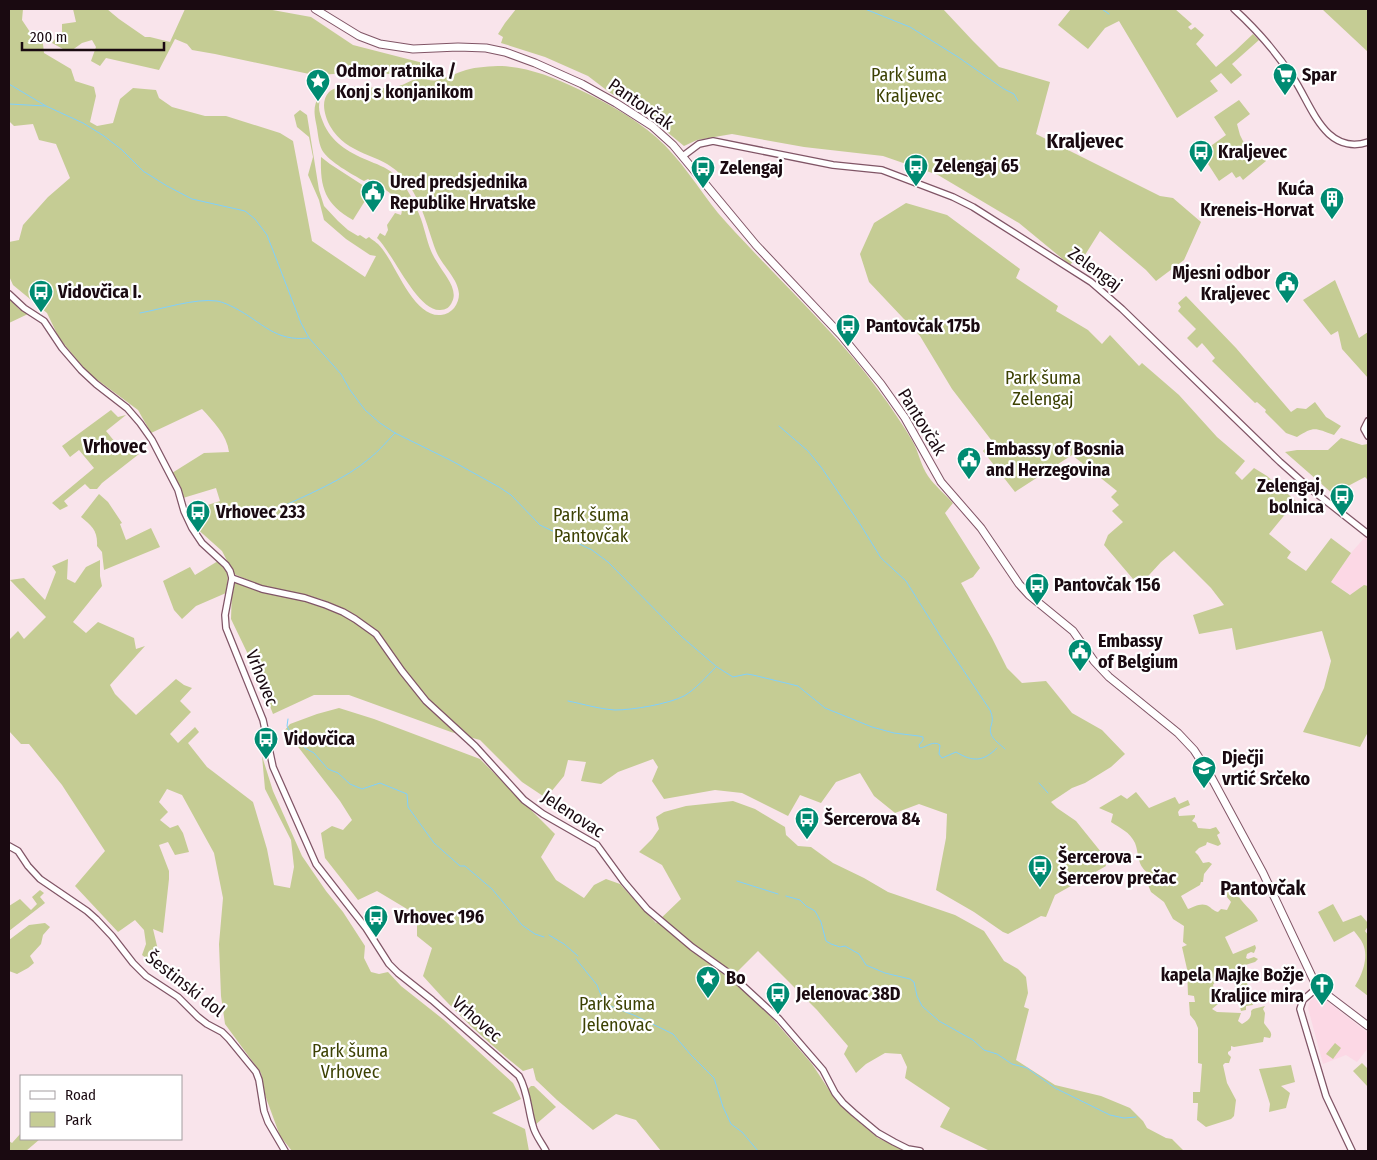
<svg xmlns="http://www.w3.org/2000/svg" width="1377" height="1160" font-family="'Fira Sans Condensed',sans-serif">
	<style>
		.built { fill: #fcd8e5 }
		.green { fill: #c5cc94 }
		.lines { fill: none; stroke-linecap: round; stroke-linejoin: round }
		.stream { stroke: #80d0fc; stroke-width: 1 }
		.minor-casing { stroke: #805566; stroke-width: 8 }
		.major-casing { stroke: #805566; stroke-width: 9 }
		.minor { stroke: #fff; stroke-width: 5.5 }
		.major { stroke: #fff; stroke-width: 7 }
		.labels { text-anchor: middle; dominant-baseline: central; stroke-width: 4.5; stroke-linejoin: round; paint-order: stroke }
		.poi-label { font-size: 18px; font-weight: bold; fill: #1a0a11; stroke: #fff; text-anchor: start }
		.park-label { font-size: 18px; fill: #3c4103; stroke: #fff }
		.street-label { font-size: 18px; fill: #1a0a11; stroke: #fff }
		.neighbourhood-label { font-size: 19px; font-weight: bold; fill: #1a0a11; stroke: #fff }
		.quarter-label { font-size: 20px; font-weight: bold; fill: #1a0a11; stroke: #fff }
	</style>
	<rect width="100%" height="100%" fill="#f9e4eb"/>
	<g class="built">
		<polygon points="1366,536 1368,538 1368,586 1364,585 1351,595 1331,582 1351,553"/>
		<polygon points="1316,997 1324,999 1368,1033 1368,1048 1357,1062 1346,1055 1323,1064 1308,1008 1310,1001"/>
	</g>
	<g class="green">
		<path d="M 9,9 L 23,9 L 22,20 L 32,35 L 42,35 L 44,53 L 71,69 L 75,81 L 94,87 L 96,96 L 90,122 L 97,126 L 113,123 L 120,99 L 133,88 L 156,90 L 159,98 L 172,107 L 205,116 L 226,116 L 280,133 L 293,141 L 312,241 L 365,277 L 376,256 L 370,255 L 346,239 L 324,220 L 319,200 L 308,175 L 313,157 L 309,137 L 297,127 L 294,115 L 300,110 L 307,115 L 319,190 L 324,206 L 338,221 L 348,230 L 358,236 L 360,235 L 366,239 L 369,237 C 370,238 377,243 378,244 C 395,260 412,318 441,315 C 452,314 459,304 459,294 C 458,278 442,266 436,251 C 426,224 421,196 400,174 C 380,153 347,156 330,126 C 325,117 320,101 329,92 C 340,82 369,89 383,88 C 389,88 396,87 402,85 C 407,83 413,79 419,79 C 425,78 431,82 437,80 C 447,78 456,73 466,70 C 476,67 491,66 502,66 C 530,68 553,77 578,89 C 606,102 633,117 656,137 C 681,159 698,188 718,213 C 729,226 741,238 752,250 C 795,296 842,340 879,391 C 891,407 903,425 913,442 C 919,453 921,466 928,476 C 935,486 945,494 953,503 L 945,513 L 980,568 L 973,577 L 961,583 L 992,638 L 1007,668 L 1022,683 L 1046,681 L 1072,713 L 1102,730 L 1125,754 L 1111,767 L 1085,783 L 1072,788 L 1051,802 L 1057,808 L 1076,821 L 1101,852 L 1106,866 L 1055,895 L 1046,917 L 1041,916 L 1008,934 L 1003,932 L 974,912 L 936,890 L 946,838 L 947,814 L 919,804 L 895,813 L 874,796 L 860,773 L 836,782 L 821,803 L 800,795 L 788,816 L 742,793 L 715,790 L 664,799 L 652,781 L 658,767 L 653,759 L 618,772 L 601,784 L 581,781 L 586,762 L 568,760 L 564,776 L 546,798 L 522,782 L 480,740 L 451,732 L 349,695 L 314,695 L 273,714 L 257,673 L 231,619 L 232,588 L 234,581 L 269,594 L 300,599 L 337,611 L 372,633 L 415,690 L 430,701 L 386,647 L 376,632 L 341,609 L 321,599 L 293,595 L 264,587 L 234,574 L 222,551 L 194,526 L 186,512 L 220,501 L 216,488 L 183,498 L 179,487 L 181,486 L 179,486 L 172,473 L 204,453 L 229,452 C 227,435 213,421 202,409 L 151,433 L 138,410 L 88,373 L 59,338 L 47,313 L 13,285 L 9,276 L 9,242 L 19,240 L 23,225 L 48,197 L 70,178 L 56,144 L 39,140 L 33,124 L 14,126 L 9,121 Z"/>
		<polygon points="73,9 107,9 119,19 145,37 150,37 170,42 185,9 267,9 311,17 353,45 427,64 391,74 354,73 314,75 215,54 192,50 187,44 175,39 159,70 106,58 100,66 91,61 96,47 92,40 82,43 71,51 63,49 52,43 55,39 62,40 62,24 76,22"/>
		<polygon points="516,9 943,9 973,41 999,67 1050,82 1036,134 1160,196 1173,198 1201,222 1184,260 1156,281 1146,270 1100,231 1080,263 1075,259 1070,265 1019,223 938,175 883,156 804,147 732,134 697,140 684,146 667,132 662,122 631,106 609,92 588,76 545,57 501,43 503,37 498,34 505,23"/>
		<polygon points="1071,9 1175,9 1192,24 1188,27 1191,30 1195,27 1204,35 1196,44 1216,67 1235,51 1253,34 1259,40 1232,64 1242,75 1231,84 1221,73 1210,81 1218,91 1177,118 1119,21 1105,28 1088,49 1058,25"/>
		<polygon points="1322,9 1368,9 1368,52"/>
		<path d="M 320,96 C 320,100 319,104 319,107 C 319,112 321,117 323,122 C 331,142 348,152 367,160 C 376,164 386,167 394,174 C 407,186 415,203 421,219 C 426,233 428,249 437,262 C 443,273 459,289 452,302 C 450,307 446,310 440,310 C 417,311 393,253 377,238 L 380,233 L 385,236 L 388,230 L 387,225 L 395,213 L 401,215 C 407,199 379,186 368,179 L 364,181 C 352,174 329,162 322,150 C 318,142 318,131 316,123 C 314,113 313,104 320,96 Z"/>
		<polygon points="1239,100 1250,114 1237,124 1240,135 1245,145 1249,142 1266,161 1243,180 1240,176 1236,178 1232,172 1219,181 1201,153 1226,135 1214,117"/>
		<path d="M 321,157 L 330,164 L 364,186 L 368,196 L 353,220 C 325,204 320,188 321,157 Z"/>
		<polygon points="906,203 947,215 1020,269 1016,278 1058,306 1056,311 1088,330 1102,344 1110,335 1139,366 1142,363 1179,395 1217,437 1245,461 1235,473 1242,480 1254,468 1267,476 1296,501 1269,534 1291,552 1287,558 1306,571 1331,538 1351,553 1331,582 1350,595 1364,585 1368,586 1368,732 1360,747 1303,732 1324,688 1331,661 1322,631 1236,650 1232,628 1199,634 1193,615 1224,605 1211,588 1174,551 1161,562 1139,586 1104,545 1108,535 1123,522 1112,511 1119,505 1111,497 1117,491 1072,455 1015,492 983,451 992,441 952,389 920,336 869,282 860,254 874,223"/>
		<polygon points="1335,280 1359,338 1368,332 1368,378 1342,349 1338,331 1331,335 1303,300"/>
		<path d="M 1186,296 L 1236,348 L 1291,412 L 1297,408 L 1306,409 L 1315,402 L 1326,417 L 1341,426 L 1334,435 C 1315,428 1314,426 1297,437 L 1286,433 L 1265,412 L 1266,410 L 1257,402 L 1255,403 L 1212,361 L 1215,358 L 1202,343 L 1197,348 L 1187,338 L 1196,329 L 1178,311 L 1181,307 L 1178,303 Z"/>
		<polygon points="9,298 19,309 28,314 9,323"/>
		<polygon points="111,410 118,417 126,415 106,431 120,448 129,442 139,454 102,483 97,489 90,489 85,484 64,501 68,506 60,510 52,503 94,468 79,450 70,457 62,446"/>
		<polygon points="1341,438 1362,445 1368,444 1368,480 1365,477 1333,494 1285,452 1297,450 1328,450"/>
		<path d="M 99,494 L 108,502 L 122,523 L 120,524 L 126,540 L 151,528 L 160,547 L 104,570 L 102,552 L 97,546 C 98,531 92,526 81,517 Z"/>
		<polygon points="68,559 67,579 75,583 86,567 100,560 100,576 102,586 73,622 86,633 98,622 134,638 136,649 145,646 110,685 115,694 136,715 176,679 184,685 192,688 180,701 191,712 170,734 178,743 195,727 199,732 188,743 207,767 253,802 267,849 274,885 290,888 294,867 291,840 265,789 262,756 273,791 302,856 326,891 343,912 365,946 364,958 371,972 379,974 388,972 401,986 444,1020 513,1083 521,1099 492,1113 525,1129 529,1151 292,1151 280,1136 265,1095 261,1073 225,1024 221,996 219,944 223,898 214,853 182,795 167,789 159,802 168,812 160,820 170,828 178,825 183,833 189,852 175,855 168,842 159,845 169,871 169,879 163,933 153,929 163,971 142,955 146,944 144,930 135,920 118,932 75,886 105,851 62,785 29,744 21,744 9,731 9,640 18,631 24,639 46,617 10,580 24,578 45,600 56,572 52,566"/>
		<path d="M 218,561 C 231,573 228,577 226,593 L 196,606 L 182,619 L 174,610 L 163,581 L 190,567 L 195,575 Z"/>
		<path d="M 339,708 L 374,719 L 480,759 L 555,834 L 541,857 L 556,880 L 584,898 L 594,885 L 606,879 L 620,884 L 656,923 L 681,899 L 662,865 L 639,852 L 652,839 L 659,829 L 656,817 L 664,812 L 686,806 L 733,801 L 755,809 L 785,827 L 786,835 L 798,846 L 811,847 L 833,863 L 864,878 L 888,892 L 955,915 L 984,931 L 1004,961 L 1018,969 L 1026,977 L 1028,993 L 1024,1007 L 1029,1009 L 1016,1060 L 1055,1085 L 1101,1096 L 1130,1108 L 1143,1121 L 1147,1128 L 1166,1138 L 1172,1139 L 1184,1151 L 990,1151 L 940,1127 L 950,1108 L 905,1078 L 907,1067 L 901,1054 L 885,1053 L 866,1064 L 856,1073 L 844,1054 L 848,1046 L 817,1010 L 758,951 L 731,978 L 773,1019 L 812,1064 L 835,1099 L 853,1117 L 878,1138 L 902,1149 L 902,1151 L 661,1151 L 636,1120 L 616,1114 L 593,1130 L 557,1100 L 536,1080 L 533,1068 L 523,1071 C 485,1041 455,1012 423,976 L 432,948 L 417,936 L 417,915 L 377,891 L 358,900 L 325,858 L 321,833 L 332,826 L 343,830 L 352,820 L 340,801 L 285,730 L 290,724 L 317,714 Z"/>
		<path d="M 1136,792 L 1149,808 L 1175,797 L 1179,804 L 1188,800 L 1190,805 L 1180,809 L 1178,812 L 1179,816 L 1195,815 L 1195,817 L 1192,821 L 1196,823 L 1198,828 L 1210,829 L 1216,827 L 1220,833 L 1217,835 L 1221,844 L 1218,846 L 1207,842 L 1206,845 L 1199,848 L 1195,852 L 1198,855 L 1203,863 L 1209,862 L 1212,864 L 1204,874 L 1203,882 L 1201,882 L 1200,885 L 1181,896 L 1188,909 C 1193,907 1200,903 1206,905 C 1211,907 1213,911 1218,912 L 1221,909 L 1227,910 L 1231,902 C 1230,900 1228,899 1227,897 C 1227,894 1228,892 1226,889 L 1229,888 L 1235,890 L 1237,892 L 1235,896 L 1239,897 C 1245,906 1254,912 1258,921 L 1225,937 L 1233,954 L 1255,945 L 1256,948 L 1254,953 L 1251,952 L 1247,954 L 1246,958 L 1248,959 L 1254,957 L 1258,959 L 1255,962 L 1242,966 L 1242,973 L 1239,974 L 1239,970 L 1237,969 L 1233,971 L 1231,980 L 1228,982 L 1225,980 L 1215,982 L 1213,985 L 1218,1004 L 1212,1009 L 1217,1012 L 1241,1013 L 1238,1021 L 1242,1024 C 1248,1021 1252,1017 1251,1011 L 1253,1009 L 1265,1006 L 1263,1009 L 1265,1013 L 1264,1023 C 1267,1028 1274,1033 1270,1038 L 1264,1037 L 1263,1042 L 1234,1047 L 1231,1046 L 1231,1050 L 1228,1052 L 1228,1054 L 1231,1057 L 1229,1063 L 1225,1063 L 1223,1065 L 1227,1083 L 1236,1100 L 1234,1116 L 1231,1119 L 1206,1127 L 1197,1120 L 1198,1103 L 1193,1103 L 1193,1092 L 1200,1092 L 1202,1064 L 1198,1063 L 1198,1028 L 1195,1021 L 1190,1015 L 1189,1002 L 1195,1002 L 1194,996 L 1188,995 L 1187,969 L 1182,947 L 1187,945 L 1183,942 L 1184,926 L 1173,919 L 1164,902 L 1151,892 L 1148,885 L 1147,872 C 1137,865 1139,853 1135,843 C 1130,832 1120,828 1111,822 L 1113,814 L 1099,808 L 1121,795 L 1127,799 Z"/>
		<polygon points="40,890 44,893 40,897 45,903 9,931 9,906 20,899 31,910 37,904 32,897"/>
		<path d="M 1333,904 L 1343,922 L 1361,915 L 1368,923 L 1368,926 L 1365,931 L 1368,935 L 1368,996 L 1355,986 C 1362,975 1369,958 1363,944 C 1361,939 1357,935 1354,931 L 1334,942 L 1318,912 Z"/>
		<polygon points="45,923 50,927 43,935 41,944 30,956 34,963 28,968 17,974 9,971 9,940 29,925"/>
		<polygon points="1245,975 1253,1005 1246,1006 1246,1010 1241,1011 1233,978"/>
		<polygon points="1335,1043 1341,1048 1333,1059 1326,1054"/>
		<polygon points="1362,1063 1368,1069 1368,1087 1353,1071"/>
		<polygon points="1291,1065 1295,1082 1281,1086 1290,1093 1286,1108 1269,1112 1270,1104 1259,1069"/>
		<polygon points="531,1086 534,1086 556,1107 535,1125 528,1089"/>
		<polygon points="21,1133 21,1139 40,1139 26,1151 9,1151 9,1141 12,1143"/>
	</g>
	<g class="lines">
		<g class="stream">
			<polyline points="865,9 910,27 958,57 1004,89 1014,94 1018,101"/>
			<polyline points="1102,9 1109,14"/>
			<path d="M 9,84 L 46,106 L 83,123 L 104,136 L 122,150 L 143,171 L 167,186 L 192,199 L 245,211 L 255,219 L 267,235 L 301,323 L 309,338 L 341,374 L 350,390 L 365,410 L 380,423 L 395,433 L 452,461 L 499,487 L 511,495 L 540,525 L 592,550 L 608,562 L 682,637 L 717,667 L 733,677 L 747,674 L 753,675 L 798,686 L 825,708 L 872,727 L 894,733 L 919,736 L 923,737 L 923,740 L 919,745 L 920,748 C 927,747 933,740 940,745 L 939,754 L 942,758 L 956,752 C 973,762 983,762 997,748"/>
			<polyline points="9,104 45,106"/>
			<path d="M 140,313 C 162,309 195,298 217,301 C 223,302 229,305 235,308 C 262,322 275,342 308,338"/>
			<path d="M 779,426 L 808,451 L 821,467 L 860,524 L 881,558 L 906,581 L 941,637 L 990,710 C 996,723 988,726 991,734 C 993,740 1001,745 1005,749"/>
			<path d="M 277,509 C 307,495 346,479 370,458 C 379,451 387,441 395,433"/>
			<path d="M 568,701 C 583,704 599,709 615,710 C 633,710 668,704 684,696 C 696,689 706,677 716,667"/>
			<polyline points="288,719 287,726 290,732 305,748 314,753 328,769 338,773 350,784 362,789 380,783 407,794 408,807 434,843 460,866 465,866 492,889 522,925 535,934 544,937"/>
			<polyline points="1039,783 1048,793"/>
			<polyline points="737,881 778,894"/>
			<polyline points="786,896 800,900 806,906 815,911 821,922 826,941 831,944 840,947 845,946 859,954 866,965 885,973 910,979 914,982 917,996 922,1006 939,1021 973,1040 984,1050 997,1054 1012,1064 1027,1068 1055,1088 1110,1115 1124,1118 1136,1117"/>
			<polyline points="549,935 564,944 578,956"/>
			<polyline points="576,959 597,985 601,995 608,1005 636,1016 673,1034 691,1055 714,1078 723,1107 731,1124 742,1132 758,1151"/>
		</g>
		<defs>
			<g id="minor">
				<path d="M 1234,9 C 1257,30 1277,53 1294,79 C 1305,96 1314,120 1329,134 C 1340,144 1354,147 1368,142"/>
				<polyline points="683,156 699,144 713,141 833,165 882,170 953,197 973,207 1091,282 1122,309 1280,462 1307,486 1368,534"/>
				<path d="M 9,294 L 24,308 L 44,321 L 62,348 L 81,370 L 96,384 L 127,408 L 140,423 L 152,440 L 178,490 L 184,511 L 192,528 L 202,543 L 226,565 L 230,571 L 232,578 L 225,615 L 226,628 L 263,720 L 273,767 L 316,864 L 366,928 L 389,964 L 398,973 L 432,1000 L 519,1076 C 528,1092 528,1110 533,1126 C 535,1135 542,1143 546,1151"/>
				<polyline points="1368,421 1364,429 1368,436"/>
				<polyline points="232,578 262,589 305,598 326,605 343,612 355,619 376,634 402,671 426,701 475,746 524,800 543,814 597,845 624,882 647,909 692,947 730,974 779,1019 823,1070 835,1093 843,1103 854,1113 878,1133 894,1142 908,1149 920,1151"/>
				<polyline points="9,846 18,851 28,866 40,879 87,911 96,919 112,936 133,963 146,976 178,997 198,1017 207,1024 222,1032 229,1039 256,1072 259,1080 264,1111 268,1122 285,1151"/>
				<polyline points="1318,987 1303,1000 1300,1009 1326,1096 1352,1151"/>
			</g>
			<polyline id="major" points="315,9 359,36 380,44 413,49 458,47 486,48 505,52 535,63 582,84 616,103 652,126 673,145 756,245 841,335 881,384 905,418 941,482 981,528 1019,584 1029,595 1073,631 1094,661 1109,677 1178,733 1194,750 1209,773 1263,873 1315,983 1322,991 1368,1026"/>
		</defs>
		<use href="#minor" class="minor-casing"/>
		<use href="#major" class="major-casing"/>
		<use href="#minor" class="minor"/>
		<use href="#major" class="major"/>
	</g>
	<defs>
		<symbol id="supermarket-pin" viewBox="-11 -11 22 30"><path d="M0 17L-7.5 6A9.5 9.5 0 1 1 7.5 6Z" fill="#008b72" stroke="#fff"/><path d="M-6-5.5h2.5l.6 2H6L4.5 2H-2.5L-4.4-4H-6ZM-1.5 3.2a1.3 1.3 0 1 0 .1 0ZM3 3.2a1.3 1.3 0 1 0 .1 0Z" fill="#fff"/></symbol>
		<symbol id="sight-pin" viewBox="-11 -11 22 30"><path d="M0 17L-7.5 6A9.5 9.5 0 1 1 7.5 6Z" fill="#008b72" stroke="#fff"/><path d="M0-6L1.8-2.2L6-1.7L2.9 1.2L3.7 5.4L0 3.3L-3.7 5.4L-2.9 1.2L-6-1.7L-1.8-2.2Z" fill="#fff"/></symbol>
		<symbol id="bus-pin" viewBox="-11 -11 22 30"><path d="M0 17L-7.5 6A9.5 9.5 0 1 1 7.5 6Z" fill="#008b72" stroke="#fff"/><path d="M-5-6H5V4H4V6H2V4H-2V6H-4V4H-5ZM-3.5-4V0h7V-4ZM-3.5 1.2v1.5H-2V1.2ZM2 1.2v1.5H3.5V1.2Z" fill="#fff"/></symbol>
		<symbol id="civic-pin" viewBox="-11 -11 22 30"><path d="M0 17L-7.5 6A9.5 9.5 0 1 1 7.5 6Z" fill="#008b72" stroke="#fff"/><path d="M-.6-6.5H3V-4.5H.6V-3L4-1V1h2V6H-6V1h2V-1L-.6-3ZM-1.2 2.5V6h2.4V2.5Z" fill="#fff"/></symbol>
		<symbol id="building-pin" viewBox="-11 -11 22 30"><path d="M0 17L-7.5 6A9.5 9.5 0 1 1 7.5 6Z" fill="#008b72" stroke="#fff"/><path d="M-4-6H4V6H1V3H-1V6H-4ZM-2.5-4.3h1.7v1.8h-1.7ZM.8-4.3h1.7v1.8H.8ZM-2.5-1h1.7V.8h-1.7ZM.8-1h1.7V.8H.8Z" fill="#fff"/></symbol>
		<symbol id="school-pin" viewBox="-11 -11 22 30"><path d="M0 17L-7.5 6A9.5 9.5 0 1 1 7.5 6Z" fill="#008b72" stroke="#fff"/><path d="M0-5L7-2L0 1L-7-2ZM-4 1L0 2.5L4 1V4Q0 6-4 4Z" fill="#fff"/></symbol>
		<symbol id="church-pin" viewBox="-11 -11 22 30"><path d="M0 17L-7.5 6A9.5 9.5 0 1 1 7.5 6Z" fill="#008b72" stroke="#fff"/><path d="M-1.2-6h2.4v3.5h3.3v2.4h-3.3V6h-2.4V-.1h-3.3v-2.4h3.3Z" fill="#fff"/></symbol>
	</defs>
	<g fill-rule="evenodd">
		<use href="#supermarket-pin" x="1271" y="61" width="28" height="38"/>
		<use href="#sight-pin" x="304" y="67" width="28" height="38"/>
		<use href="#bus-pin" x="1187" y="138" width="28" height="38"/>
		<use href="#bus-pin" x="902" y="152" width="28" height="38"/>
		<use href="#bus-pin" x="689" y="154" width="28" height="38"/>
		<use href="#civic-pin" x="359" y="178" width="28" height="38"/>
		<use href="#building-pin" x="1318" y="185" width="28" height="38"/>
		<use href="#civic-pin" x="1273" y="269" width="28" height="38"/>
		<use href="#bus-pin" x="27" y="278" width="28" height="38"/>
		<use href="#bus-pin" x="834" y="312" width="28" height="38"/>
		<use href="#civic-pin" x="955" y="445" width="28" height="38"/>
		<use href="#bus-pin" x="1328" y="482" width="28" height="38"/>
		<use href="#bus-pin" x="184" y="498" width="28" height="38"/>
		<use href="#bus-pin" x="1023" y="571" width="28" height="38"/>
		<use href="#civic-pin" x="1066" y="637" width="28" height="38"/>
		<use href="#bus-pin" x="252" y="725" width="28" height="38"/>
		<use href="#school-pin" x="1190" y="754" width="28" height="38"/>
		<use href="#bus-pin" x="793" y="805" width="28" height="38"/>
		<use href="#bus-pin" x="1026" y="853" width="28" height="38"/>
		<use href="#bus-pin" x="362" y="903" width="28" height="38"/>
		<use href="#sight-pin" x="694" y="964" width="28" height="38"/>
		<use href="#church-pin" x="1308" y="971" width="28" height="38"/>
		<use href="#bus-pin" x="764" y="980" width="28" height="38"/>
	</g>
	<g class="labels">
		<g class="poi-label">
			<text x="336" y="71">Odmor ratnika /<tspan x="336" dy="21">Konj s konjanikom</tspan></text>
			<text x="1302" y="75">Spar</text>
			<text x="1218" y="152">Kraljevec</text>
			<text x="934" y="166">Zelengaj 65</text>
			<text x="720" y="168">Zelengaj</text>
			<text x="390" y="182">Ured predsjednika<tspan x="390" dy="21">Republike Hrvatske</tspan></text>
			<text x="1314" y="189" text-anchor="end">Kuća<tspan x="1314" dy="21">Kreneis-Horvat</tspan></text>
			<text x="1270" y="273" text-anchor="end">Mjesni odbor<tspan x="1270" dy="21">Kraljevec</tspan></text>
			<text x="58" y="292">Vidovčica I.</text>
			<text x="866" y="326">Pantovčak 175b</text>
			<text x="986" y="449">Embassy of Bosnia<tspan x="986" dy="21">and Herzegovina</tspan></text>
			<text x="1324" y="486" text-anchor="end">Zelengaj,<tspan x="1324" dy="21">bolnica</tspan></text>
			<text x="216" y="512">Vrhovec 233</text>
			<text x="1054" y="585">Pantovčak 156</text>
			<text x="1098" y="641">Embassy<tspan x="1098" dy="21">of Belgium</tspan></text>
			<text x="284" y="739">Vidovčica</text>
			<text x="1222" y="758">Dječji<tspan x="1222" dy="21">vrtić Srčeko</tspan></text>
			<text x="824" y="819">Šercerova 84</text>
			<text x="1058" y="857">Šercerova -<tspan x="1058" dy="21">Šercerov prečac</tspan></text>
			<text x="394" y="917">Vrhovec 196</text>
			<text x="1304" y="975" text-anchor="end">kapela Majke Božje<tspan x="1304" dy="21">Kraljice mira</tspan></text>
			<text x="726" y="978">Bo</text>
			<text x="796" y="994">Jelenovac 38D</text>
		</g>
		<g class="park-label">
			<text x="909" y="75">Park šuma<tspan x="909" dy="21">Kraljevec</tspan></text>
			<text x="1043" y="378">Park šuma<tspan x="1043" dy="21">Zelengaj</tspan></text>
			<text x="591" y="515">Park šuma<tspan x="591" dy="21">Pantovčak</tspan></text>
			<text x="617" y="1004">Park šuma<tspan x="617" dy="21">Jelenovac</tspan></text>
			<text x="350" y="1051">Park šuma<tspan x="350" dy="21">Vrhovec</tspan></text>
		</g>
		<g class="street-label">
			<text transform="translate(641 104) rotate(35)">Pantovčak</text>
			<text transform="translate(1095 269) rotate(36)">Zelengaj</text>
			<text transform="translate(922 422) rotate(58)">Pantovčak</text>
			<text transform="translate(262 678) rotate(68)">Vrhovec</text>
			<text transform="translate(573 814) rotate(33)">Jelenovac</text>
			<text transform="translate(185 984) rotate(38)">Šestinski dol</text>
			<text transform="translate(477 1019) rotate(41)">Vrhovec</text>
		</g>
		<g class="neighbourhood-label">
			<text x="115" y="446">Vrhovec</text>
		</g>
		<g class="quarter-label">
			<text x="1085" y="141">Kraljevec</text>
			<text x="1263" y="888">Pantovčak</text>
		</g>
	</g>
	<rect width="1377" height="1160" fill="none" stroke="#1a0a11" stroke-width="20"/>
	<rect x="20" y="1075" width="162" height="65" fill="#ffffff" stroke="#a39da0"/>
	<rect x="30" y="1091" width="25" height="8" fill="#ffffff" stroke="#a39da0"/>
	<text x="65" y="1100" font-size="15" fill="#1a0a11">Road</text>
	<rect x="30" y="1112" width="25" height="15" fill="#c5cc94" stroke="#a39da0"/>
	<text x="65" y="1125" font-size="15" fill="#1a0a11">Park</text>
	<path d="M22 42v8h142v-8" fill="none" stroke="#1a0a11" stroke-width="2.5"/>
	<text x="30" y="42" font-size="15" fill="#1a0a11" stroke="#ffffff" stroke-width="4" paint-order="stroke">200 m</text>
</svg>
